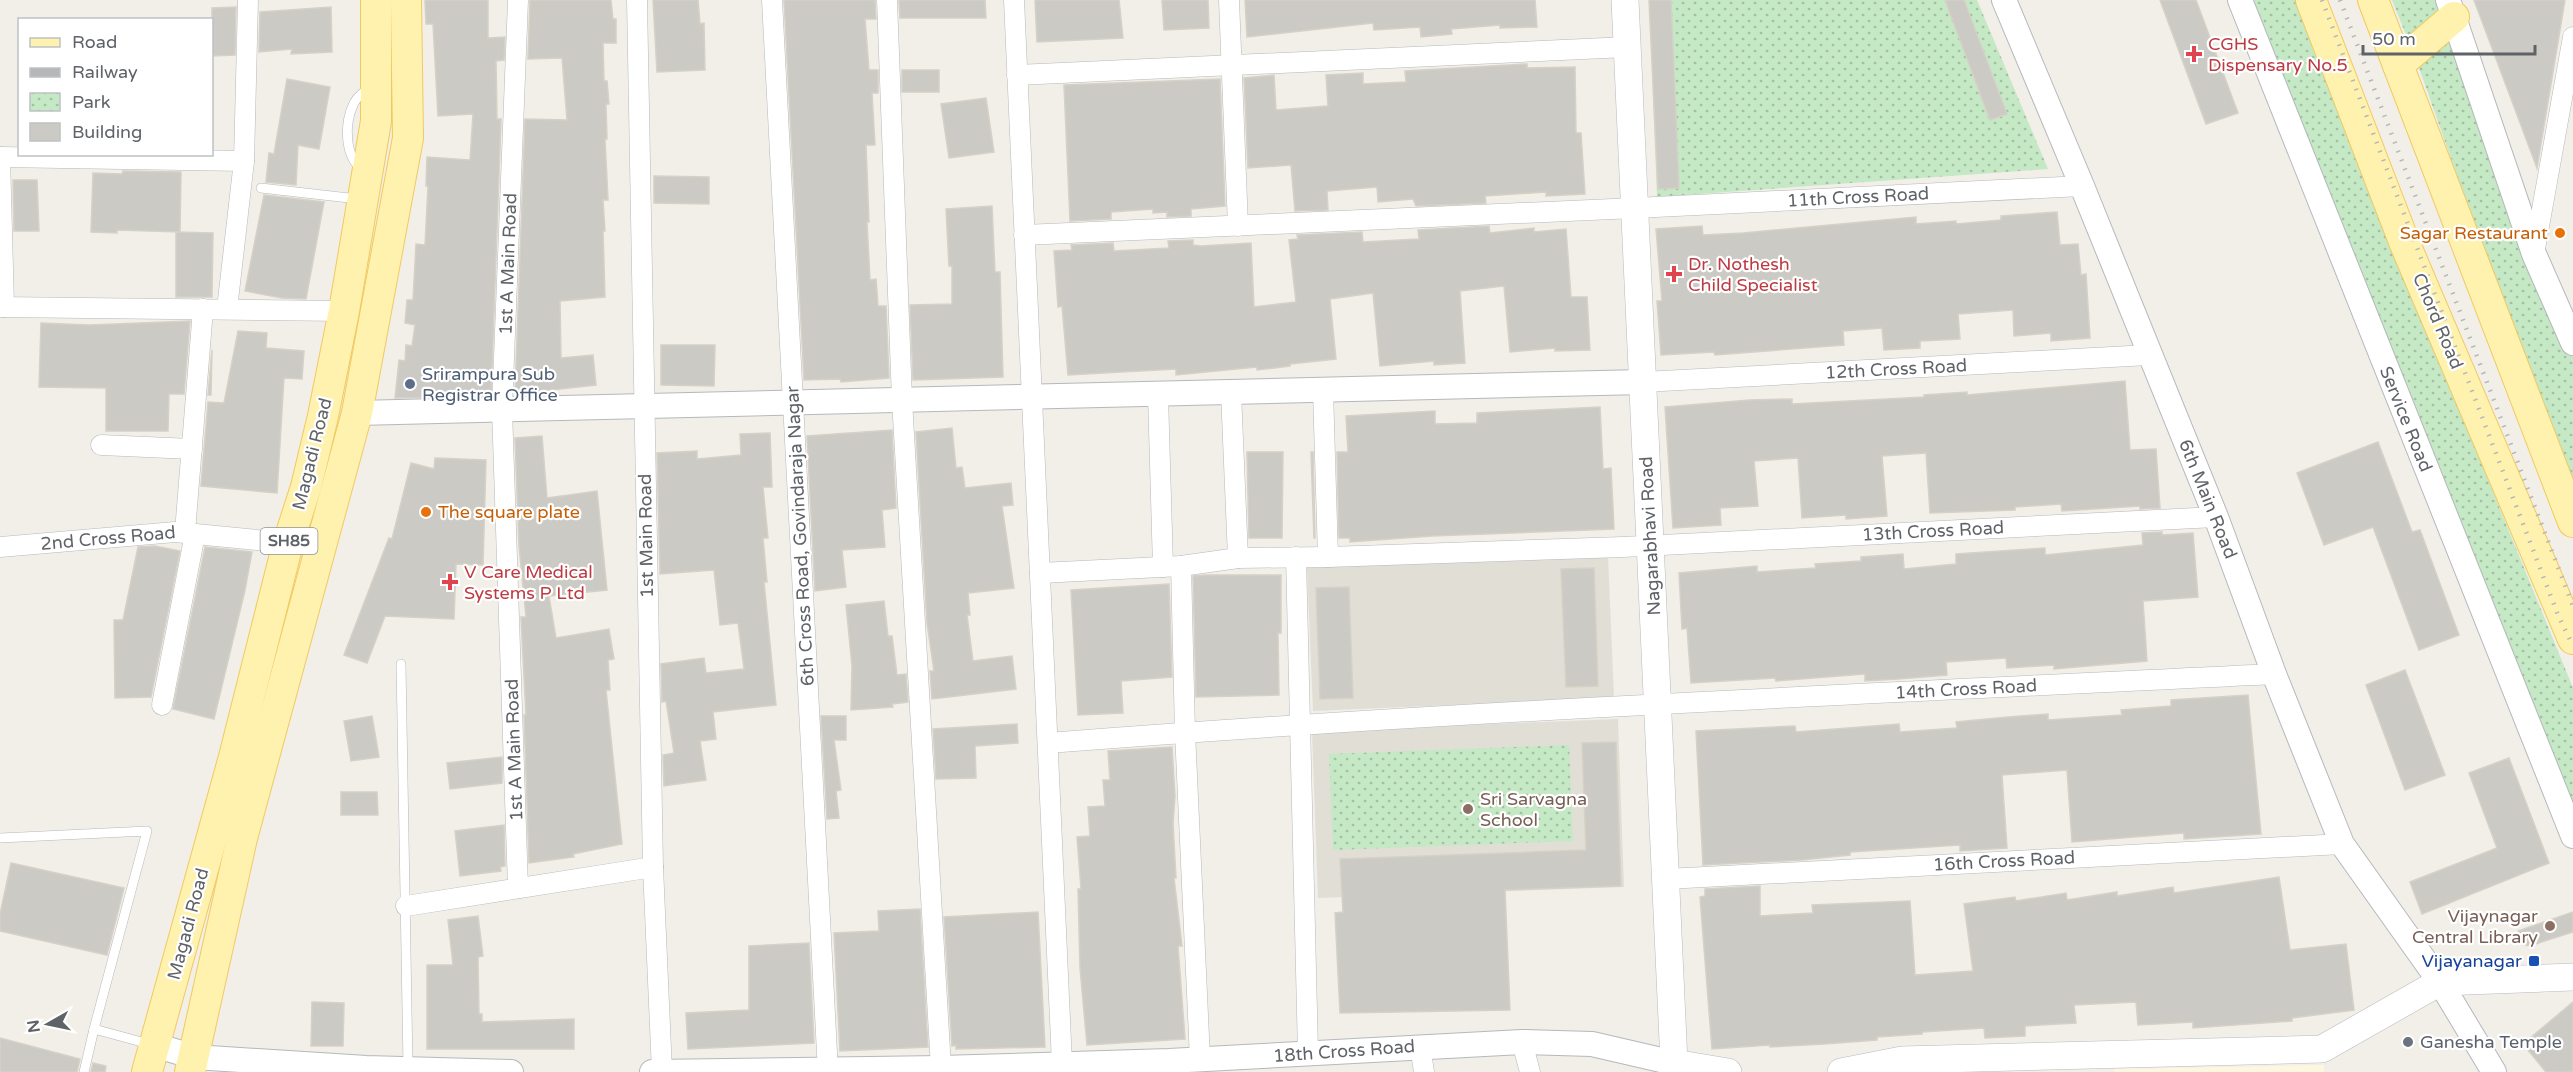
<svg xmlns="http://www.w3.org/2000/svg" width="2573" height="1072" font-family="'Varela Round',sans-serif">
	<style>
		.commercial { fill: #fef7e0 }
		.education { fill: #e1ded6 }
		.park { fill: url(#park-dots) }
		.building { fill: #cccac5; stroke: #d6d1c6; stroke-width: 1.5 }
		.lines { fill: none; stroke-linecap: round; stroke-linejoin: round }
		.service-casing { stroke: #b5b8bc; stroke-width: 10 }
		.minor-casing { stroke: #b5b8bc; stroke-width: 21 }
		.tertiary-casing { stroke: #b5b8bc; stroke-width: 26 }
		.secondary-casing { stroke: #b6babf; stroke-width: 28 }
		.primary-casing { stroke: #f2c960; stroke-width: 32 }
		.service { stroke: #fff; stroke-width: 9 }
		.minor { stroke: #fff; stroke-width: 20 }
		.tertiary { stroke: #fff; stroke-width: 24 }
		.secondary { stroke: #fff; stroke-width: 27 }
		.primary { stroke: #fff2af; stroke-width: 30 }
		.rail { stroke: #b6b7b8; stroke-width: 4.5; stroke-dasharray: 1.5 8; stroke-linecap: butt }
		.health-dot { fill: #e0444e; stroke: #fff; stroke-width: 2 }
		.food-dot { fill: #e8710a; stroke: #fff; stroke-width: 2 }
		.service-dot { fill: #5c6f8a; stroke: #fff; stroke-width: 2 }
		.education-dot { fill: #8d6e63; stroke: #fff; stroke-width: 2 }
		.transit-dot { fill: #1a4fb4; stroke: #fff; stroke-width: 2 }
		.worship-dot { fill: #6b7280; stroke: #fff; stroke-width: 2 }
		.labels { text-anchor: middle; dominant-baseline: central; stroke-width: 4.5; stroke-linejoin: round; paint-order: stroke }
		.shield { fill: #fff; stroke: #8f9295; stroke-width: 1.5 }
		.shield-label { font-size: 16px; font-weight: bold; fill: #5f6368 }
		.health-label { font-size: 18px; fill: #be3a42; stroke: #fff; text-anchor: start }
		.street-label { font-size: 18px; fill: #5f6368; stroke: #fff }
		.food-label { font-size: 18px; fill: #c56008; stroke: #fff; text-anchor: end }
		.service-label { font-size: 18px; fill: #4e5e75; stroke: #fff; text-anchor: start }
		.education-label { font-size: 18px; fill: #785e54; stroke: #fff; text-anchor: start }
		.transit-label { font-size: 18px; fill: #164399; stroke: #fff; text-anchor: end }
		.worship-label { font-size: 18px; fill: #5b616d; stroke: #fff; text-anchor: start }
	</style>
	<defs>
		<pattern id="park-dots" width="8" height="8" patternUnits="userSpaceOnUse" patternTransform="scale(1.5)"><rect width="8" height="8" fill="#c5e8c5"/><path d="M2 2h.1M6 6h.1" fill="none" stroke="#a3c0a4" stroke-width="1.8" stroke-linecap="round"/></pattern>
	</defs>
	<rect width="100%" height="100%" fill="#f1efe8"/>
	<polygon class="commercial" points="2324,1065 2324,1072 2114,1072 2114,1069"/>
	<g class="education">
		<polygon points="1608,556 1614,698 1313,711 1307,568"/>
		<polygon points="1618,719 1624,887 1318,898 1312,731"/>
	</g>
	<g class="park">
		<polygon points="1649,0 1977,0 2048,169 1657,197"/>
		<polygon points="2248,0 2297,0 2372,195 2573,688 2573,820"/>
		<polygon points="2392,0 2443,0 2573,340 2573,503 2418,65"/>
		<polygon points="1569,745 1573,841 1333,850 1329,754"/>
	</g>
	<g class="building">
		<polygon points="425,0 488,0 488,38 505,37 504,60 496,61 497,119 501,119 491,396 395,398 399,360 405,361 406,345 412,346 415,325 405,323 407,300 413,300 416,244 425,245 428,186 426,186 427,157 470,160 473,114 438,116 433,24 426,24"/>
		<polygon points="530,0 611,0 613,19 616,19 616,43 603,43 604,81 607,81 609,104 606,104 607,139 605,139 608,200 603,200 605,231 603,231 605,297 560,301 561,358 593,355 596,385 515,394 525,119 567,120 562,58 528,59"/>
		<polygon points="653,0 698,0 700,24 704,23 705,70 657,72"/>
		<polygon points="784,0 875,0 876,19 865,19 869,70 878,70 878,93 872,93 875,145 866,145 869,222 867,222 870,280 876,279 878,306 886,306 889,378 841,382 840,379 804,380"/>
		<polygon points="899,0 985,0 986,18 900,18"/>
		<polygon points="1035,0 1119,0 1123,38 1037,42"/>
		<polygon points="1162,0 1208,0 1209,28 1164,30"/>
		<polygon points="1245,0 1535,0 1537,27 1500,28 1500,25 1451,29 1452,34 1421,37 1420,27 1374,30 1373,23 1247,37"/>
		<polygon points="1649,0 1671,0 1679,188 1658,189"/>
		<polygon points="1945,0 1964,0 2007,114 1990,120"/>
		<polygon points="2160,0 2196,0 2238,113 2206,124"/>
		<polygon points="2474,0 2565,0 2537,168"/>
		<polygon points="236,7 235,55 212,56 212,8"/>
		<polygon points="331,7 332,52 291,54 292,49 259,52 260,12"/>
		<polygon points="1527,64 1527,68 1575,67 1576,133 1581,133 1585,194 1546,196 1546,192 1485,196 1486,203 1416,206 1413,199 1378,202 1377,187 1327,191 1328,210 1295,211 1291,165 1248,168 1244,78 1274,75 1276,110 1328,106 1326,75 1363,73 1363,84 1406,82 1405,71"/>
		<rect x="902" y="70" width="37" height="22"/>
		<polygon points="287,79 330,87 319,149 298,145 296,185 266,182 269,153 274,154"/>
		<polygon points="1220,79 1225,206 1191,209 1191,216 1167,217 1167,212 1153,213 1153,209 1111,212 1111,219 1070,221 1064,85"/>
		<polygon points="986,98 994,152 949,158 941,104"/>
		<polygon points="123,171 181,172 180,232 117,230 117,233 91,232 93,173 122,174"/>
		<polygon points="654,176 709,177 709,204 654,203"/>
		<polygon points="13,180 37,180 39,231 14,231"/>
		<polygon points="264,195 324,202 306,299 282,298 245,291"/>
		<polygon points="992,206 995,272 1000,272 1003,377 913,380 910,305 952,304 952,266 949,266 946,209"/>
		<polygon points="2057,212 2060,245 2078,244 2081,275 2086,274 2090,338 2051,341 2051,333 2014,336 2013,310 1958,314 1960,339 1920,341 1920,348 1884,350 1882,328 1843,331 1844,345 1715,355 1714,352 1661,355 1657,301 1662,301 1656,229 1702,226 1703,235 1743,233 1916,217 1916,224 1956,221 1956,224 2001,220 2001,216"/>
		<polygon points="1489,226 1490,233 1534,228 1534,232 1566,229 1571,297 1587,297 1590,350 1555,351 1555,348 1510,352 1504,286 1460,291 1465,363 1434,365 1434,361 1380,366 1373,293 1330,299 1336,359 1290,364 1290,366 1257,370 1257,367 1176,375 1176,369 1068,375 1062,306 1058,307 1054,251 1072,250 1071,245 1113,243 1114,251 1169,248 1168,241 1193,240 1193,245 1201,246 1251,243 1254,307 1296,302 1289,240 1298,239 1297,235 1362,232 1363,242 1419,239 1418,230"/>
		<polygon points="176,232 213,233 212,297 176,297"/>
		<polygon points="190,321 184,394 169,394 168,431 106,431 106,388 39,387 41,323 89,325"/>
		<polygon points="238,331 267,333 266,348 304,351 302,379 284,378 277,493 201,486 208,402 224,403"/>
		<polygon points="661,345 715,345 714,386 661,385"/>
		<polygon points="212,350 211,395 208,395"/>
		<polygon points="2125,381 2130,450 2156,449 2160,508 2140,509 2140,506 2062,511 2061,504 2015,507 2015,510 1930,513 1926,453 1882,456 1887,516 1846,519 1846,515 1802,518 1798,458 1754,461 1758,506 1720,508 1721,525 1673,528 1665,407 1750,400 1792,399 1792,404 1924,397 1924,395 1967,392 1967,395"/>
		<polygon points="1600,407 1603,469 1611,468 1614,529 1432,536 1350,542 1350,538 1339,538 1337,452 1348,452 1346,416 1435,411 1435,424 1477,423 1477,413"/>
		<polygon points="952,428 956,468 962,467 965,488 1011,483 1013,505 1002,506 1014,588 968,593 970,615 967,615 973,661 1012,656 1016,689 932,699 930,671 934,671 927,623 916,432"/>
		<polygon points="892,430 896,508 882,510 885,547 842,550 846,587 815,591 807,436"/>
		<polygon points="770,433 772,487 763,487 768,538 763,538 767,582 764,582 776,705 713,712 716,739 700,741 706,780 664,786 663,755 674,753 666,701 662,702 661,664 704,658 706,673 744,669 738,623 720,625 714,570 660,574 657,453 697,451 697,459 741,455 740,434"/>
		<polygon points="542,436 547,498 597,491 607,590 549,596 556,638 609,629 614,659 608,660 610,690 606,690 622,844 573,854 574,857 529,863 524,715 526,715 521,617 526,617 519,546 515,438"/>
		<polygon points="2378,442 2412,532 2420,530 2459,635 2419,650 2373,527 2324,545 2297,473"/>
		<polygon points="1247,452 1283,452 1282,538 1249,538"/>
		<polygon points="1311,452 1313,452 1315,538 1314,538"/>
		<polygon points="435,458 486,460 483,565 456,564 454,619 385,616 367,663 344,655 389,538 392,539 411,463 434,469"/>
		<polygon points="2162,532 2162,535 2193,533 2198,597 2143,601 2147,661 2054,669 2054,665 2007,668 2006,658 1946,662 1947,675 1898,679 1865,681 1865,674 1776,681 1775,678 1691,683 1687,628 1682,629 1679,573 1757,566 1757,572 1816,568 1815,564 1861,561 1861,557 1903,554 1904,569 1956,564 1956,554 2045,548 2045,555 2143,545 2142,533"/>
		<polygon points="155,546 180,551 151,697 115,698 114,620 123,620 138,547"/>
		<polygon points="205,547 252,552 245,590 214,719 173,709"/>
		<polygon points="1594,568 1598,686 1566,687 1561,569"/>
		<polygon points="1206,575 1281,575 1281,633 1278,633 1279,695 1196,697 1193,576"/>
		<polygon points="1169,584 1172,677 1121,681 1123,713 1078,715 1071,590"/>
		<polygon points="1349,587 1353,698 1320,699 1316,588"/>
		<polygon points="884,601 888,636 892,636 897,675 906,674 908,702 892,704 893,707 851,710 852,666 846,605"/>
		<polygon points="2405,670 2445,775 2405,790 2366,685"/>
		<polygon points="2248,695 2261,834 2184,839 2184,833 2072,842 2067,770 2002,775 2007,848 1960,851 1960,845 1850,852 1850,855 1801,860 1703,865 1696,731 1795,726 1796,732 1899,724 1900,732 1957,728 1956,722 2008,717 2048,714 2048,720 2122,715 2121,710 2171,706 2171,700"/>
		<polygon points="372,716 379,757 351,761 344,721"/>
		<polygon points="821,716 846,716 846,740 834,740 841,790 836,791 839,818 827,819"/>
		<polygon points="1017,724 1018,743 975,746 976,778 936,779 933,729"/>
		<polygon points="1616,742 1621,886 1505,890 1510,1010 1340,1013 1335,913 1343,912 1340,859 1586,850 1582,743"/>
		<polygon points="1172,747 1175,796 1173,824 1176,878 1174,878 1182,946 1178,946 1185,1039 1087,1045 1080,968 1078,889 1081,889 1077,837 1090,836 1088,807 1105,806 1103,780 1110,780 1108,751"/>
		<polygon points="502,757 502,783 450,789 447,763"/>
		<polygon points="2509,758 2549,863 2422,914 2410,882 2497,848 2469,773"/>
		<polygon points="341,792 377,792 378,815 341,815"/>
		<polygon points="504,825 505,866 500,867 501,871 460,876 455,831"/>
		<polygon points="11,863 124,888 107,955 0,931 0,914"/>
		<polygon points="2279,877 2290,950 2346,944 2354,1010 2292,1018 2292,1021 2193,1028 2193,1022 2138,1025 2136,1002 2074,1005 2076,1023 2025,1026 2025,1036 1985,1038 1984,1028 1922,1032 1922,1034 1877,1037 1877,1040 1824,1044 1770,1047 1770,1045 1712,1049 1700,897 1705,896 1705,889 1760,886 1760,916 1813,913 1812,905 1910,901 1915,975 1973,971 1964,904 2015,897 2016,901 2066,893 2067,900 2117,892 2117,896 2173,887 2174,893"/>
		<polygon points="920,909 928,1047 840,1051 834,933 879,931 878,911"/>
		<polygon points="1038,912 1045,1047 956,1049 956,1045 952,1046 944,917"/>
		<polygon points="2573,912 2573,932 2529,946 2522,944 2518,931"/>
		<polygon points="478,916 483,956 478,957 479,1014 482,1014 482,1022 574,1019 574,1049 427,1049 427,965 453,965 448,920"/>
		<polygon points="809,943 814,1043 688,1049 686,1013 749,1010 749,946"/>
		<polygon points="312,1002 344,1003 343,1046 311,1046"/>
		<polygon points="2573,1002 2573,1072 2546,1072 2523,1044"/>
		<polygon points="0,1038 80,1059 77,1072 0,1072"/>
		<polygon points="93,1063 106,1066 105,1072 91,1072"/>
	</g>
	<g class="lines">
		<defs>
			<g id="service">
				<path d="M 363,170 C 344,157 344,123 354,103 C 358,95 364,92 372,88"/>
				<polyline points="261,188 358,199"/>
				<polyline points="401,664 408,1067"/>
				<polyline points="0,838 147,831 94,1029 149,1044"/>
				<polyline points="84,1072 94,1029"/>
			</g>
			<g id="minor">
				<polyline points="518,0 502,409 518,888"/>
				<polyline points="637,0 653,867 662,1072"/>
				<polyline points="772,0 828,1072"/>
				<polyline points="887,0 902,400 941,1068"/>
				<polyline points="1014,0 1062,1064"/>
				<polyline points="1229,0 1238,226"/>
				<polyline points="1017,75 1627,47"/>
				<polyline points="0,157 244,161"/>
				<polyline points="0,157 4,307"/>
				<polyline points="1024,235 1635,208 2082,186"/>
				<polyline points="2534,254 2573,37"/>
				<polyline points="0,307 344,311"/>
				<polyline points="227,309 244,161 248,0"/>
				<polyline points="1643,382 2149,355"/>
				<polyline points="1323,390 1328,557 1623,547 2216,517"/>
				<polyline points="1231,392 1238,558 1328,557"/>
				<polyline points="1158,395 1163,567"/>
				<polyline points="101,445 192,449"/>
				<polyline points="185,532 203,309"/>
				<polyline points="0,547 175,532 288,543"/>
				<polyline points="1296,557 1308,1053"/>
				<polyline points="1181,566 1185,732 1200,1059"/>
				<polyline points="1040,573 1181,566 1238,558"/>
				<polyline points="162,705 195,534"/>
				<path d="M 1048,743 C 1456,711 1865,694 2274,674"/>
				<polyline points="1666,879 2342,844"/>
				<polyline points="406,906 653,867"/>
				<polyline points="1522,1042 1530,1072"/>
				<polyline points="1420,1046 1424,1072"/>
			</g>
			<g id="tertiary">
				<polyline points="2004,0 2082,186 2216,517 2274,674 2342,844 2440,982 2494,1072"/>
				<polyline points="2240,0 2573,836"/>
				<polyline points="2448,0 2534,254 2573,343"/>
				<polyline points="357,413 1643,382"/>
				<polyline points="155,1045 194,1057 366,1068 511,1072"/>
				<polyline points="652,1072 941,1068 1169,1061 1522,1042 1592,1044 1674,1063"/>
			</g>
			<g id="secondary">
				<polyline points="1625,0 1674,1063 1677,1072"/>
				<polyline points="1674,1063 1728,1072"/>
				<polyline points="1841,1072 1902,1060 2322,1049 2440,982 2573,977"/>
			</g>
			<g id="primary">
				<polyline points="2311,0 2405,244 2573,639"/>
				<polyline points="2373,0 2573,522"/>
				<polyline points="2398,65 2454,17"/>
				<polyline points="147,1072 234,757 288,543 306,487 323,416 344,311 376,121 376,0"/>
				<polyline points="190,1072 242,838 357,413 408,138 406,0"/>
			</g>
		</defs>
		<use href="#service" class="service-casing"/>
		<use href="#minor" class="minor-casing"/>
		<use href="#tertiary" class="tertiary-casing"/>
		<use href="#secondary" class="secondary-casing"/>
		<use href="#primary" class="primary-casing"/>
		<use href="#service" class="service"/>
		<use href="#minor" class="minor"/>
		<use href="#tertiary" class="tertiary"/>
		<use href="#secondary" class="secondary"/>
		<use href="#primary" class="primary"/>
		<g class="rail">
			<polyline points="2322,0 2558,615 2573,646"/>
			<polyline points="2340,0 2573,606"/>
		</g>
	</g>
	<g class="health-dot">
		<path d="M2191 45h6v6h6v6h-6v6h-6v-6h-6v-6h6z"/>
		<path d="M1671 265h6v6h6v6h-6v6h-6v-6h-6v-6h6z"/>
		<path d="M447 573h6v6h6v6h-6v6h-6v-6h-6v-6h6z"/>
	</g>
	<g class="food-dot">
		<circle cx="2560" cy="233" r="6"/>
		<circle cx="426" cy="512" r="6"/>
	</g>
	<circle class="service-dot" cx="410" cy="384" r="6"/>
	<g class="education-dot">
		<circle cx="1468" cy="809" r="6"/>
		<circle cx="2550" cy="926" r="6"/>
	</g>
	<rect class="transit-dot" x="2528" y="955" width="12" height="12" rx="3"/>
	<circle class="worship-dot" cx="2408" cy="1042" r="6"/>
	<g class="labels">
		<rect class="shield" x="260.5" y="528" width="57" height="26" rx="4.5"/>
		<g class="shield-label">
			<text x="289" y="541">SH85</text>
		</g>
		<g class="health-label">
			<text x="2208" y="44">CGHS<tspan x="2208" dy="21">Dispensary No.5</tspan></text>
			<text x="1688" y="264">Dr. Nothesh<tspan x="1688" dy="21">Child Specialist</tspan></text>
			<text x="464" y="572">V Care Medical<tspan x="464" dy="21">Systems P Ltd</tspan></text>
		</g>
		<g class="street-label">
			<text transform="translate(1858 197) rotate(-3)">11th Cross Road</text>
			<text transform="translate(508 264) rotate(-88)">1st A Main Road</text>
			<text transform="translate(2438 321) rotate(67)">Chord Road</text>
			<text transform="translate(1896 369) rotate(-3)">12th Cross Road</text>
			<text transform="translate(2406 419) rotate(68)">Service Road</text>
			<text transform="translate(312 454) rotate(-76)">Magadi Road</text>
			<text transform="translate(2208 499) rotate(68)">6th Main Road</text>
			<text transform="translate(1933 531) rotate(-3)">13th Cross Road</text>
			<text transform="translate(646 536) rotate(-91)">1st Main Road</text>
			<text transform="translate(800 536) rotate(-93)">6th Cross Road, Govindaraja Nagar</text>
			<text transform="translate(1650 536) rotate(-93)">Nagarabhavi Road</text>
			<text transform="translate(108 538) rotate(-5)">2nd Cross Road</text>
			<text transform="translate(1966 689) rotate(-3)">14th Cross Road</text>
			<text transform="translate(514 750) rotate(-92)">1st A Main Road</text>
			<text transform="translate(2004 861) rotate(-3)">16th Cross Road</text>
			<text transform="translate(188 924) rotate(-75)">Magadi Road</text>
			<text transform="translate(1344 1051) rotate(-4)">18th Cross Road</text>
		</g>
		<g class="food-label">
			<text x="2548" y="233">Sagar Restaurant</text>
			<text x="438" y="512" text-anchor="start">The square plate</text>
		</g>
		<g class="service-label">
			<text x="422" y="374">Srirampura Sub<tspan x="422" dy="21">Registrar Office</tspan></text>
		</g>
		<g class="education-label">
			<text x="1480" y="799">Sri Sarvagna<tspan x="1480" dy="21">School</tspan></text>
			<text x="2538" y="916" text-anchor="end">Vijaynagar<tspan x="2538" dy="21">Central Library</tspan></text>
		</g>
		<g class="transit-label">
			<text x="2522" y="961">Vijayanagar</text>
		</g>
		<g class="worship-label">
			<text x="2420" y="1042">Ganesha Temple</text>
		</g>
	</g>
	<rect x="18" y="18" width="195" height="138" fill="#ffffff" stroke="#bfc1c3" stroke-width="1.5"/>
	<rect x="30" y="38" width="30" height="9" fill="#fff2af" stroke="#bfc1c3" stroke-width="1.5"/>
	<text x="72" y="48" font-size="18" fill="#5f6368">Road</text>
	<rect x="30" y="68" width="30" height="9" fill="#b6b7b8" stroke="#bfc1c3" stroke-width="1.5"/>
	<text x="72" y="78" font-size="18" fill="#5f6368">Railway</text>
	<rect x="30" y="93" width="30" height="18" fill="url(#park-dots)" stroke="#bfc1c3" stroke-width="1.5"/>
	<text x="72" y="108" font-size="18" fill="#5f6368">Park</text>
	<rect x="30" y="123" width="30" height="18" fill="#cccac5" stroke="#bfc1c3" stroke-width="1.5"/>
	<text x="72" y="138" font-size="18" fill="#5f6368">Building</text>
	<g transform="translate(48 1024) rotate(261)" stroke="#ffffff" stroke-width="4.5" paint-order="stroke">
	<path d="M0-4.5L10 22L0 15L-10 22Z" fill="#5f6368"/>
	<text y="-9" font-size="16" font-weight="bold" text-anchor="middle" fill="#5f6368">N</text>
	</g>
	<path d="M2363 45v9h172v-9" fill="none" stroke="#5f6368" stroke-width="3"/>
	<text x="2372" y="45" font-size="18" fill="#5f6368" stroke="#ffffff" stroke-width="4.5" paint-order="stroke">50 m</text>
</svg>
